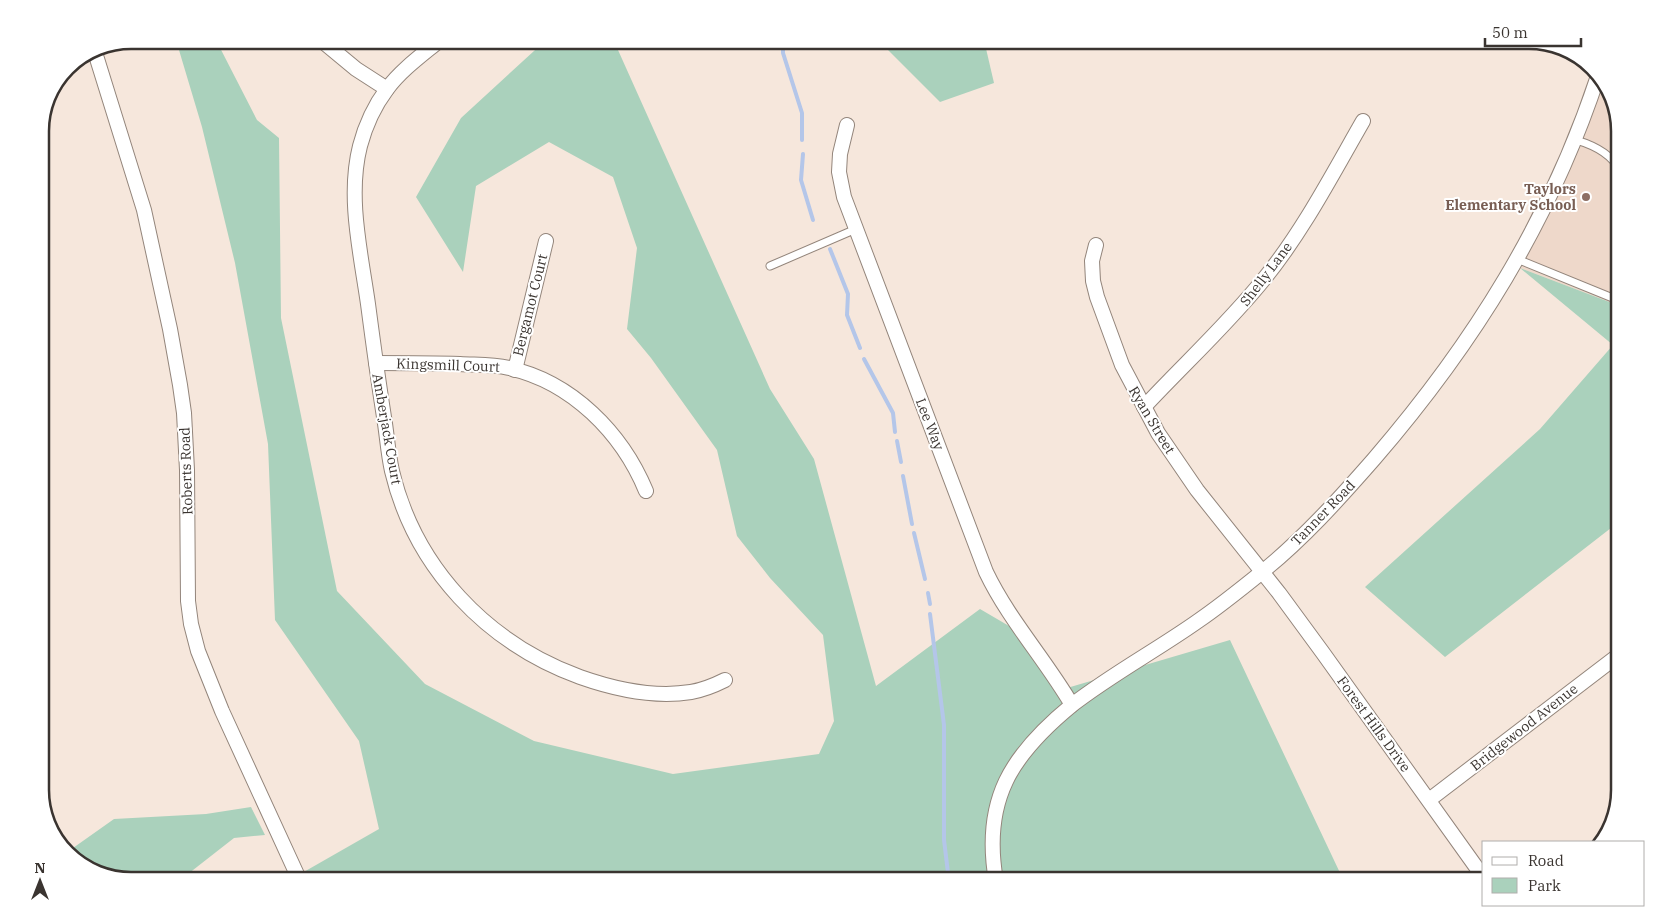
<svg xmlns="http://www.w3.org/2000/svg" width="1660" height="921" font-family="'IBM Plex Serif',serif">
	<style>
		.built { fill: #eed8ca }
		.green { fill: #aad1bc }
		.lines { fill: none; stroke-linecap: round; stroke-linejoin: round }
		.stream { stroke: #b4c6e9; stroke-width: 4 }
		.lane-casing { stroke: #93857b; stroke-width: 9 }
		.street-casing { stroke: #93857b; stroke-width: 16 }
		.lane { stroke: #fff; stroke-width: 7 }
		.street { stroke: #fff; stroke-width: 14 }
		.education-dot { fill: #8d6e63; stroke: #fff; stroke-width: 2 }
		.labels { text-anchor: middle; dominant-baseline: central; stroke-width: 4; stroke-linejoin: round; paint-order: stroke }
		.education-label { font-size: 14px; font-weight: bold; fill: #785e54; stroke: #fff; text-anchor: end }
		.street-label { font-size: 14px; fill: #3a3430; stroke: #fff }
		.rim { fill: none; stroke: #3a3430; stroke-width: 2.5 }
	</style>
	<rect width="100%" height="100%" fill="#f6e7dc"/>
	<polygon class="built" points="1603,81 1608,85 1620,125 1620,306 1520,268"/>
	<g class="green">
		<polygon points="176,40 216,40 257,120 279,138 281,318 337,591 425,684 534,741 673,774 819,754 834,721 823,635 770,578 737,536 717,450 651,358 627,329 637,248 613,177 549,142 476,186 463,272 416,197 461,118 546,40 699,40 618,50 770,389 814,459 876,686 980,609 1040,644 1067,688 1230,640 1341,875 1346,881 288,881 379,829 359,741 275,620 268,444 235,263 202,127"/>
		<polygon points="878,40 984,40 994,83 940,102"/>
		<polygon points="1520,268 1620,306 1620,521 1445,657 1365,587 1540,429 1613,345"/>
		<polygon points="251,807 265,835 234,838 179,881 131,881 86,869 55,840 54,836 73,848 114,819 206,814"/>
	</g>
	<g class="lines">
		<g class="stream">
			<polyline points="783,40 783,53 802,113 802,140"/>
			<polyline points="803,154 801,180 813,220"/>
			<polyline points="830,249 848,294 847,315 860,348"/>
			<polyline points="864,359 893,413 895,432"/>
			<polyline points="897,441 901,462"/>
			<polyline points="903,476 912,524"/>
			<polyline points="914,533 925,579"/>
			<polyline points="928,593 930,604"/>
			<polyline points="930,614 944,725 944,840 949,881"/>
		</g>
		<defs>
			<g id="lane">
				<path d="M 1576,140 C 1593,145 1612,154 1620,171"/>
				<polyline points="1620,193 1616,200 1620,208"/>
				<polyline points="1517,259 1620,301"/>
				<polyline points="770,266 856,229"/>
			</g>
			<g id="street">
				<polyline points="321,40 356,69 387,89"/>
				<path d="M 440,40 C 422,55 401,70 387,89 C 375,105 365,127 360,146 C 347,197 361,254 368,304 C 373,342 378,379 384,417 C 387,435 388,453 392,471 C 415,568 487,643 580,677 C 614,689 654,698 691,692 C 703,690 715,685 725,680"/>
				<polyline points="94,49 144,210 170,329 180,385 184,413 187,470 188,601 191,624 198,651 222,711 300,881"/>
				<path d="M 847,125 L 840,154 L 839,172 L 844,197 L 986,572 C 1009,620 1045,659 1072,705"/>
				<polyline points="1096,245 1092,261 1093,281 1097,297 1122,365 1158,433 1197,490 1279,593 1323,653 1484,878"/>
				<path d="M 376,363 C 404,363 432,363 460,364 C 476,365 493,364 509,368 C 572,382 622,433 646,491"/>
				<polyline points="515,370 546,241"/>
				<path d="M 1144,407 C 1184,364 1227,325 1264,279 C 1303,231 1332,175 1363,121"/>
				<polyline points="1429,800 1620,654"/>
				<path d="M 996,881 C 982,800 1011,755 1072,705 C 1112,674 1157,650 1198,621 C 1220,606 1241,589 1262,572 C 1303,539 1339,499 1374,459 C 1474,343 1550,221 1598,76"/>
			</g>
		</defs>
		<use href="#lane" class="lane-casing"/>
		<use href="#street" class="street-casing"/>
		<use href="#lane" class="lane"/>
		<use href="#street" class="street"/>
	</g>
	<circle class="education-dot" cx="1586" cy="197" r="5"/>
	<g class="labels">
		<g class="education-label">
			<text x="1576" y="189">Taylors<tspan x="1576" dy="16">Elementary School</tspan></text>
		</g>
		<g class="street-label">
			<text transform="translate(1266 274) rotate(-53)">Shelly Lane</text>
			<text transform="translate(530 305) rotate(-76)">Bergamot Court</text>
			<text transform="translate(448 365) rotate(2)">Kingsmill Court</text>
			<text transform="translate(1152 420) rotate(59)">Ryan Street</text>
			<text transform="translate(930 424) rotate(69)">Lee Way</text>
			<text transform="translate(387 429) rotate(80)">Amberjack Court</text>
			<text transform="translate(186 471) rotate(-92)">Roberts Road</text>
			<text transform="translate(1323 513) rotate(-46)">Tanner Road</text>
			<text transform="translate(1374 724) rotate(54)">Forest Hills Drive</text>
			<text transform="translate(1524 727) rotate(-38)">Bridgewood Avenue</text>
		</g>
	</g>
	<path d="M0 0H1660V921H0ZM131 49H1529A82 82 0 0 1 1611 131V790A82 82 0 0 1 1529 872H131A82 82 0 0 1 49 790V131A82 82 0 0 1 131 49Z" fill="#fff" fill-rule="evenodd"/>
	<path class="rim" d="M131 49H1529A82 82 0 0 1 1611 131V790A82 82 0 0 1 1529 872H131A82 82 0 0 1 49 790V131A82 82 0 0 1 131 49Z"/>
	<rect x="1482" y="841" width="162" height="65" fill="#ffffff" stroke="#b0aeac"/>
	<rect x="1492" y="857" width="25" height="8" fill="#ffffff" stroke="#b0aeac"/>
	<text x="1528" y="866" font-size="15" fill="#3a3430">Road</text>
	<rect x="1492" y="878" width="25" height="15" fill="#aad1bc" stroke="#b0aeac"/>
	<text x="1528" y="891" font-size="15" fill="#3a3430">Park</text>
	<g transform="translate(40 881)" stroke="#ffffff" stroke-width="4" paint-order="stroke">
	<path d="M0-4L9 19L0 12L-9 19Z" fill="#3a3430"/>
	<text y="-8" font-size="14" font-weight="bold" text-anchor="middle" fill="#3a3430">N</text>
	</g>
	<path d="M1485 38v8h96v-8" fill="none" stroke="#3a3430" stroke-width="2.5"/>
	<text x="1492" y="38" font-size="15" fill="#3a3430" stroke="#ffffff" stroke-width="4" paint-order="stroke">50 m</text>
</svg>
